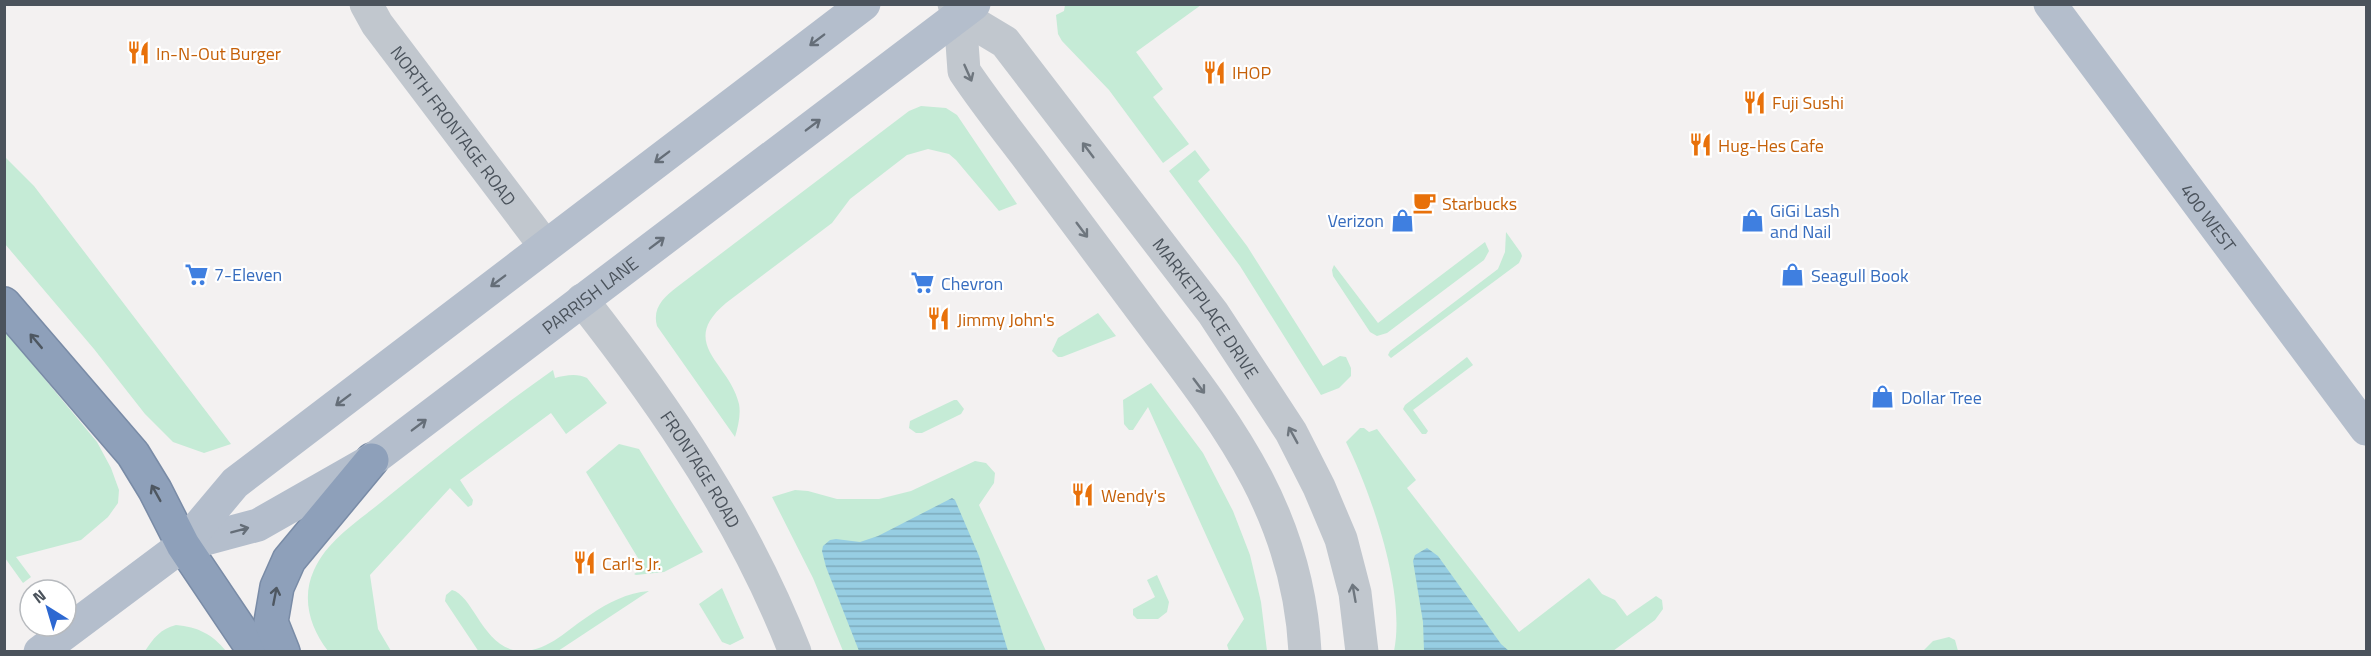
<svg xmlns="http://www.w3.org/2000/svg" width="2371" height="656" font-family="'Titillium Web',sans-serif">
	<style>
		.green { fill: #c5ebd6 }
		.water { fill: url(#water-rules) }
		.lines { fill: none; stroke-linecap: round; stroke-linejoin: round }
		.highway-casing { stroke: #798ba6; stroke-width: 36 }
		.minor { stroke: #c1c7ce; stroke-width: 33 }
		.major { stroke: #b4becc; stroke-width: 33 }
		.highway { stroke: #8ea0ba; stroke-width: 33 }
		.oneway { stroke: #656e78 }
		.oneway2 { stroke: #6e767e }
		.oneway3 { stroke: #4e5761 }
		.labels { text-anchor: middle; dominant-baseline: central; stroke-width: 4.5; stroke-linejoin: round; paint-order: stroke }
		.food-label { font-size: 18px; fill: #c56008; stroke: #fff; text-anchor: start }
		.street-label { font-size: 18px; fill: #4b535c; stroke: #fff }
		.shop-label { font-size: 18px; fill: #366cbe; stroke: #fff; text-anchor: start }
	</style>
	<defs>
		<pattern id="water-rules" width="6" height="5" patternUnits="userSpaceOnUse" patternTransform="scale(1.5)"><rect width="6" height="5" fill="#97cee3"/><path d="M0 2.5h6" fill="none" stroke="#7daabb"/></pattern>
	</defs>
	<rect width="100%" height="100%" fill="#f3f1f1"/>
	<g class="green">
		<polygon points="1065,5 1201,5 1136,52 1163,89 1153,97 1189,144 1163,163 1109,90 1062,41 1058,34 1056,15 1064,11"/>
		<path d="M 921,106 L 946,108 L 957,115 L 1017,204 L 999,211 L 956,160 L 949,154 L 928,149 L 907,155 L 850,199 L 832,223 L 726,303 C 677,344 730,363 739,404 C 741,415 738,427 735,437 L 657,326 C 652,308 664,297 677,287 L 909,111 Z"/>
		<polygon points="1195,150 1210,170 1198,181 1247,246 1323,366 1340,356 1346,357 1351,368 1351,376 1339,388 1321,395 1240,266 1169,171"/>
		<polygon points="5,157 34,186 231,444 204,453 173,442 145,414 94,349 5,244"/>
		<polygon points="1506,232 1521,253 1522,256 1519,263 1391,358 1388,355 1390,351 1498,269 1505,252"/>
		<polygon points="1485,242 1489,251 1484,260 1387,333 1377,336 1370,332 1333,276 1332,270 1334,265 1378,323"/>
		<polygon points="1098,313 1116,336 1062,357 1058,357 1052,351 1058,338"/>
		<polygon points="4,330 97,442 111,468 119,490 118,503 108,517 81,540 16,557 31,577 23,583 5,558"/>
		<polygon points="1467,357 1473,365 1413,410 1428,431 1426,434 1422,434 1403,409 1405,405"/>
		<path d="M 553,370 L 555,378 C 565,375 578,373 587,378 L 607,403 L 566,434 L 551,413 L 460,480 L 473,500 L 472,505 L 468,507 L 450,488 L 370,575 L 378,629 L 391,651 L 328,651 C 310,628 301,598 314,570 C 328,539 360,520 385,499 C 440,454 495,411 553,370 Z"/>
		<polygon points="1151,383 1203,453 1233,511 1250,555 1261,602 1267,651 1229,651 1227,645 1244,619 1148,407 1133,430 1129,430 1124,424 1123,400"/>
		<polygon points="954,400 957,400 964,409 961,414 922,433 916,433 909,428 910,421"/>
		<path d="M 1360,428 L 1364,428 L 1369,432 L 1377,429 L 1416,480 L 1407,488 L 1519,632 L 1589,578 L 1602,594 L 1615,600 L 1627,616 L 1656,596 L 1662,600 L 1663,609 L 1655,620 L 1613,651 L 1394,651 C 1406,593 1372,495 1346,442 Z"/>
		<polygon points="619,444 639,449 703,552 664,572 636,575 634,574 644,568 586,472"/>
		<polygon points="975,461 986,463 995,473 994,483 979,505 1046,651 843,651 813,578 772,497 795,490 808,491 837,499 879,499 911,491"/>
		<polygon points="1157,575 1169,602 1167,612 1158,619 1137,619 1133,615 1133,609 1155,597 1147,580"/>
		<polygon points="722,588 744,638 730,645 722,642 699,604"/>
		<path d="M 452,590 C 472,595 482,642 513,650 C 545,656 566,630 590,615 C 609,602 627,593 649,591 L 558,651 L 479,652 L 445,601 L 446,595 Z"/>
		<path d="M 176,625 C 198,627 212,634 226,651 L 145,651 C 154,638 160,629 176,625 Z"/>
		<polygon points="1949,637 1955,640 1958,651 1923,651 1933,641"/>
	</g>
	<g class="water">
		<polygon points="952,498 955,500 979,556 1008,651 859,651 826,567 822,551 823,546 830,540 836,539 860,542 878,536"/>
		<polygon points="1427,548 1438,556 1501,644 1509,651 1424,651 1423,622 1413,561 1415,555"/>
	</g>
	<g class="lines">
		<defs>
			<g id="highway">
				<polyline points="4,304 133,454 155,490 183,545 255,652"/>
				<polyline points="283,652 271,622 277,587 289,560 372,460"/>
			</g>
		</defs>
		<use href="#highway" class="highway-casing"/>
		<g class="minor">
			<path id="s1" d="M 366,4 L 377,24 L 545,246"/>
			<path d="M 954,4 L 960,15 L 964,71 C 984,101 1007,130 1029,159 C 1069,213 1109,266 1149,320 C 1228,425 1298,513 1305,652"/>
			<path id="s2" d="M 960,15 L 1005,42 L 1213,313 L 1291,432 L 1319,487 L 1341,539 L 1355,593 L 1362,652"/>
			<path id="s3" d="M 582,300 C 667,408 745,523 795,652"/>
		</g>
		<g class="major">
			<path id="s4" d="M 2050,4 L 2366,429"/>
			<path id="s5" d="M 183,545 L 258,525 L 372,460 L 974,4"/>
			<polyline points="40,652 183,545 235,483 864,4"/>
		</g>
		<use href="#highway" class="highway"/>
	</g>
	<defs><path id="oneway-shaft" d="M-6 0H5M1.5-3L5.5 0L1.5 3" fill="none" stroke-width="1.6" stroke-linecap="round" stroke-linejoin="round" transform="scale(1.5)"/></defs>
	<g class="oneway">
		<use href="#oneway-shaft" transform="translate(817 40) rotate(143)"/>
		<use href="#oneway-shaft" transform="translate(813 125) rotate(-37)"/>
		<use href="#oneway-shaft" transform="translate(662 157) rotate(143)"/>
		<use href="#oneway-shaft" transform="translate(657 243) rotate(-37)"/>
		<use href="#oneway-shaft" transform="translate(498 281) rotate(143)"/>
		<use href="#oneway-shaft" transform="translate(343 400) rotate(143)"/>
		<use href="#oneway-shaft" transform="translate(419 425) rotate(-37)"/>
		<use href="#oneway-shaft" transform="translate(240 530) rotate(-15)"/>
	</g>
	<g class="oneway2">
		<use href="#oneway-shaft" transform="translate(968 73) rotate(66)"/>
		<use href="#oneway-shaft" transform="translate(1088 150) rotate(-127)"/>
		<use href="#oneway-shaft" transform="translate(1082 230) rotate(53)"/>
		<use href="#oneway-shaft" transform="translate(1199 386) rotate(53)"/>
		<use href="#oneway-shaft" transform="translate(1293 435) rotate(-119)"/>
		<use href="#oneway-shaft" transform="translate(1354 593) rotate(-100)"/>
	</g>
	<g class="oneway3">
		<use href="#oneway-shaft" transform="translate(36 341) rotate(-130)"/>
		<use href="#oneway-shaft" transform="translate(156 493) rotate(-119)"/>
		<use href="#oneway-shaft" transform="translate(275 596) rotate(-79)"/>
	</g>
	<defs>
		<symbol id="restaurant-bare" viewBox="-9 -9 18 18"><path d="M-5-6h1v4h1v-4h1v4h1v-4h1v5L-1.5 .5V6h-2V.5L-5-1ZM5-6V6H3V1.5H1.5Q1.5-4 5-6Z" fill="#e8710a" stroke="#fff" stroke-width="2.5" paint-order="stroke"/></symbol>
		<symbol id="cafe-bare" viewBox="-9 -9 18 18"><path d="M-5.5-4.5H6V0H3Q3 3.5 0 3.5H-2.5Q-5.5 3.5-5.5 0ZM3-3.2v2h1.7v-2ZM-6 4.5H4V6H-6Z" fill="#e8710a" stroke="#fff" stroke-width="2.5" paint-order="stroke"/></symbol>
		<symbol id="shop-bare" viewBox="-9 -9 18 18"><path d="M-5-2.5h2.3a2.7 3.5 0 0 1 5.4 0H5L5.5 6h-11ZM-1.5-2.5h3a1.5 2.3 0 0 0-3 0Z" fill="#3f7fe0" stroke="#fff" stroke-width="2.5" paint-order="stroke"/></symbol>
		<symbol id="supermarket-bare" viewBox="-9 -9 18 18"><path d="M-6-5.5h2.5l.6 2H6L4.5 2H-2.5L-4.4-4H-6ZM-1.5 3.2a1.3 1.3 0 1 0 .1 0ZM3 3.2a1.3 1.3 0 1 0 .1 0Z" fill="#3f7fe0" stroke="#fff" stroke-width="2.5" paint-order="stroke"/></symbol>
	</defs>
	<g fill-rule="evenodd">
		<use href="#restaurant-bare" x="122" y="36" width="33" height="33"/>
		<use href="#restaurant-bare" x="1198" y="56" width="33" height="33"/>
		<use href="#restaurant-bare" x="1738" y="86" width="33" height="33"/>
		<use href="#restaurant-bare" x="1684" y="128" width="33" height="33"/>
		<use href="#cafe-bare" x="1408" y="186" width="33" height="33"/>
		<use href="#shop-bare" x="1386" y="204" width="33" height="33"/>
		<use href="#shop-bare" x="1736" y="204" width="33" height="33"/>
		<use href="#supermarket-bare" x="180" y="258" width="33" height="33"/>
		<use href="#shop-bare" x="1776" y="258" width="33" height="33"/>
		<use href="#supermarket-bare" x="906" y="266" width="33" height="33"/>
		<use href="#restaurant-bare" x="922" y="302" width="33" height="33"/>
		<use href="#shop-bare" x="1866" y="380" width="33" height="33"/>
		<use href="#restaurant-bare" x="1066" y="478" width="33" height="33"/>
		<use href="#restaurant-bare" x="568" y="546" width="33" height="33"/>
	</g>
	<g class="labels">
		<g class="food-label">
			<text x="156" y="53">In-N-Out Burger</text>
			<text x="1232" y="72">IHOP</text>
			<text x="1772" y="102">Fuji Sushi</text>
			<text x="1718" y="145">Hug-Hes Cafe</text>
			<text x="1442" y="203">Starbucks</text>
			<text x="957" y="319">Jimmy John's</text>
			<text x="1101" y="495">Wendy's</text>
			<text x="602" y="563">Carl's Jr.</text>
		</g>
		<g class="street-label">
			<text stroke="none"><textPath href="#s1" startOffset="150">NORTH FRONTAGE ROAD</textPath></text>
			<text stroke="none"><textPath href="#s4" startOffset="266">400 WEST</textPath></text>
			<text stroke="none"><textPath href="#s5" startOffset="482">PARRISH LANE</textPath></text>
			<text stroke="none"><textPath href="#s2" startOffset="386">MARKETPLACE DRIVE</textPath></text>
			<text stroke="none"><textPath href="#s3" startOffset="207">FRONTAGE ROAD</textPath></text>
		</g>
		<g class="shop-label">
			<text x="1770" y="210">GiGi Lash<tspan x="1770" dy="21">and Nail</tspan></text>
			<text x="1384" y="220" text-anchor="end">Verizon</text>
			<text x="214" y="274">7-Eleven</text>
			<text x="1811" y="275">Seagull Book</text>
			<text x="941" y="283">Chevron</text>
			<text x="1901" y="397">Dollar Tree</text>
		</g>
	</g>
	<rect width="2371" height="656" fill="none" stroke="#4b535c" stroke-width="12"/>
	<g transform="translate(48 608) rotate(323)"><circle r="28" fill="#ffffff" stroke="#b7babe" stroke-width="1.5"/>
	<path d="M0-4.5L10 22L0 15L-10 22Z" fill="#2d68d1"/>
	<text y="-9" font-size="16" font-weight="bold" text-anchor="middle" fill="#4b535c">N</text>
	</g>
</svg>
